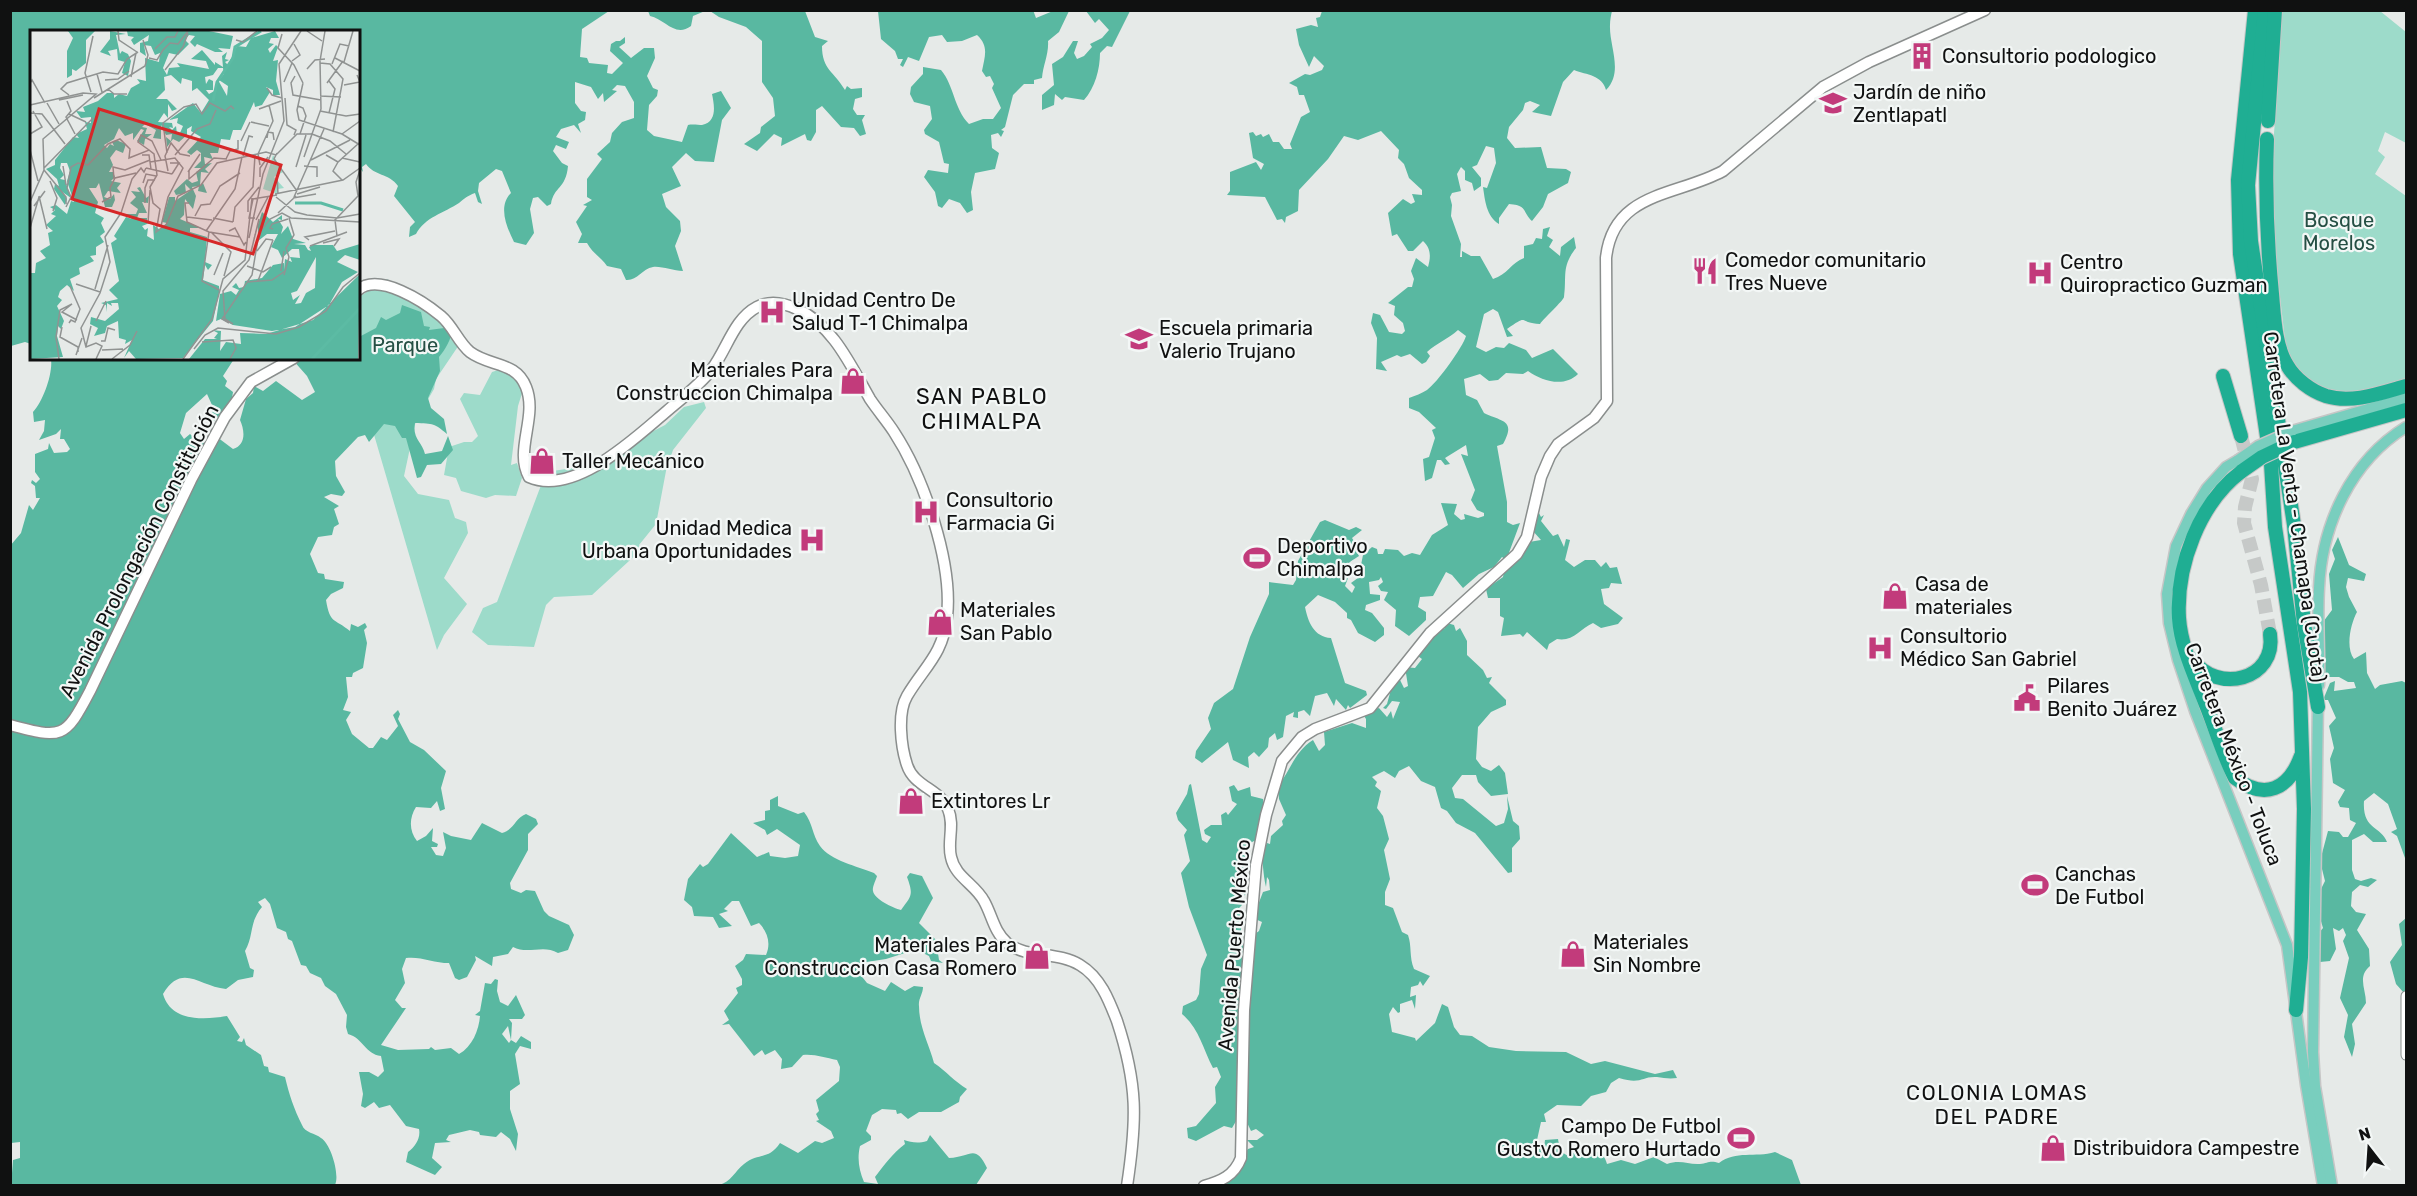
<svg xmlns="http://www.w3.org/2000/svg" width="2417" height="1196" font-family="Rubik,sans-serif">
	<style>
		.green { fill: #9ddbca }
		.forest { fill: #59b8a1 }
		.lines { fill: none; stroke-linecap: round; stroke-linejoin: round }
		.motorway-tunnel { stroke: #c6c9c8; stroke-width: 14; stroke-dasharray: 14 7; stroke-linecap: butt }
		.tertiary-casing { stroke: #8a8e8d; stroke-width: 11 }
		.secondary-casing { stroke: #8a8e8d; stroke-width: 13 }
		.primary-casing { stroke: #c6c6c6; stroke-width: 13 }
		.motorway-casing { stroke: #c6c6c6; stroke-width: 16 }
		.tertiary { stroke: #fff; stroke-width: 9 }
		.secondary { stroke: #fff; stroke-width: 10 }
		.primary { stroke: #79cebe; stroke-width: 10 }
		.motorway { stroke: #1fae93; stroke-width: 14 }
		.primary-bridge-casing { stroke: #c6c6c6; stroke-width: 13; stroke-linecap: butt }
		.motorway-bridge-casing { stroke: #c6c6c6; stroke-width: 16; stroke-linecap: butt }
		.primary-bridge { stroke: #79cebe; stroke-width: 10 }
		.motorway-bridge { stroke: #1fae93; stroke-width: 14 }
		.labels { text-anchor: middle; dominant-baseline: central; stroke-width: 4.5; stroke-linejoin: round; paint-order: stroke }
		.poi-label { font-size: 20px; fill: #101111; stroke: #f3f7f6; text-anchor: start }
		.park-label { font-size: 20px; fill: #254f44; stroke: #f3f7f6 }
		.street-label { font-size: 20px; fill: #101111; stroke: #f3f7f6 }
		.neighbourhood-label { font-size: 21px; letter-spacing: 1.5px; fill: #101111; stroke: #f3f7f6 }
		.quarter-label { font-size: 22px; letter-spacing: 1.5px; fill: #101111; stroke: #f3f7f6 }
		.inset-river { fill: none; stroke: #5cbba4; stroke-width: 3 }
		.inset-road { fill: none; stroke: #909392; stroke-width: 1.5 }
		.view { fill: #d62828; fill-opacity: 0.15; stroke: #d62828; stroke-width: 3 }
		.inset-edge { fill: none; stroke: #101111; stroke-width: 3 }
	</style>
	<rect width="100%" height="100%" fill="#e6eae8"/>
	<g class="green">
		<path d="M 2278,11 L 2380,11 L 2406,32 L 2406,143 L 2385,132 L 2378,151 L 2385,157 L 2375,174 L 2406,196 L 2406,382 C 2355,392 2311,410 2286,348 L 2270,212 L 2271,169 L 2278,85 Z"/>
		<polygon points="387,279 447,317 461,342 436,379 434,389 416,420 404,476 418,494 449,500 455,518 466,522 468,533 444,578 467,604 444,635 437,650 370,421 358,358 359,297"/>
		<polygon points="511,366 524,387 518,406 511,465 517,463 522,478 516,496 495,495 486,498 461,491 456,478 444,475 449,447 464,442 472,442 478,436 460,399 464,393 480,395 492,372"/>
		<polygon points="704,402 706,408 673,450 666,471 656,524 639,545 641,550 592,595 554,597 546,605 534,647 488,645 472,632 483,608 497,602 546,472 586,466 665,425 684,407"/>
	</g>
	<g class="forest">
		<path d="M 11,10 L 609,11 L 582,29 L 580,57 L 587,58 L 589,63 L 608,65 L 607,73 L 612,74 L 623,63 L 610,51 L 611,44 L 616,41 L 620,41 L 625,37 L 625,43 L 619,47 L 631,58 L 644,48 L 654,48 L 655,58 L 647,76 L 653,88 L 658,90 L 657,96 L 649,105 L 647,130 L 654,136 L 682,142 L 688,125 C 692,124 699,125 702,125 C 718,122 714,104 712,94 L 721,91 L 731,108 L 722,120 L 714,162 L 695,161 L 686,153 L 672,167 L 681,186 L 662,194 L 666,207 L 680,221 L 681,231 L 675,246 L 683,271 C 673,271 662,266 653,267 C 642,269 637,281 626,280 L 621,269 L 607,266 C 601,257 593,254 587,243 L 578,243 L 582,234 L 576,222 L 587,206 L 583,205 L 592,200 L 587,197 L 587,179 L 602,159 L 597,154 L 610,142 L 612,133 L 622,122 L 634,118 L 634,102 L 625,86 L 617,85 L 612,90 L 617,91 L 604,102 L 603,93 L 598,99 L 591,87 L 575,82 L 575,103 L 581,111 L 586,112 L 585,120 L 578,124 L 581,133 L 574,125 L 561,129 L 556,137 L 569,142 L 566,149 L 556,145 L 553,151 L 562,163 L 568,166 C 566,189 554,186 551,204 L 547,206 L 538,197 L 533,198 L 530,209 L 534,233 L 526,245 L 514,242 C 506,226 498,206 511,193 L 502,171 L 496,169 L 479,183 L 478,191 L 482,204 L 478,202 L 475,193 C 467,196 465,198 459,203 C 444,213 425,217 416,234 L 409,237 L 410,227 L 415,222 L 394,196 L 398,186 C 389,173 374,176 366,164 L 362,167 L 363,172 L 359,167 L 358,32 L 32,32 L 31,344 L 25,342 L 11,346 Z"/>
		<path d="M 1033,10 L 1036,18 L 1053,11 L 1069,11 L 1059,32 L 1048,41 C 1049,54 1043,65 1042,78 L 1034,80 L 1034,84 L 1024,84 L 1013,95 L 1005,127 L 1001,130 L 1004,131 L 1001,137 L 998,133 L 991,135 L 992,148 L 999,153 L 995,169 L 975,173 L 971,192 L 973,210 L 967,213 L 960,203 L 949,199 L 942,208 L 938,206 L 935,192 L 924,177 L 928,170 L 948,173 L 949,164 L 944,163 L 939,142 L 925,134 L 924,130 L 932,119 L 930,106 L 914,102 L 910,94 L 911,87 L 923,74 L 923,67 L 941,70 C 954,85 954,109 969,124 L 983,119 L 993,119 L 1001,108 L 992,88 L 994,84 L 990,76 L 986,77 L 982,71 C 985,56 989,46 977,35 L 962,41 L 947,42 L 942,35 L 929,37 L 919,61 L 908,57 L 903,67 L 900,65 L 903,59 L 898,59 L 895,51 L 881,39 L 878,11 Z"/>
		<path d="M 648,11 L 648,10 L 705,11 L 693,16 L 691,26 C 675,38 665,19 650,16 Z"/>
		<path d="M 710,11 L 805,11 L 815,37 L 828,41 L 822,46 C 822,70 834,71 845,90 L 847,86 L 851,89 L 862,88 L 862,97 L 855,99 L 853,109 L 857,115 L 865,115 L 862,120 L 866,134 L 860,136 L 854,128 L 841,127 L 822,106 L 816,110 L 816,132 L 811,141 L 807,140 L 805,134 L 781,146 L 782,138 L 774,134 L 757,151 L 744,144 L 760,133 L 761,127 L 775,116 L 773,98 L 762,82 L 762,41 L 746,27 L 719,17 Z"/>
		<path d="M 1086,11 L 1130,11 L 1112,47 L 1107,46 L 1100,53 C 1100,69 1095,88 1084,100 L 1065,97 L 1062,100 L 1055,94 L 1054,105 L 1042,110 L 1042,95 L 1054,85 L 1052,64 L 1063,57 L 1073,41 L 1078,41 L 1074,53 L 1077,59 L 1084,56 L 1092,47 L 1090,44 L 1102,38 L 1109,30 L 1099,19 L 1095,23 Z"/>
		<path d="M 1322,11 L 1612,11 C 1611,15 1610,20 1610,25 C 1609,46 1624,72 1606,90 C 1602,75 1587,75 1574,70 L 1563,82 L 1551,116 L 1532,112 L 1540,105 L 1530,101 L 1525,103 L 1523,110 L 1509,127 L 1507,138 L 1515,148 L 1541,147 L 1547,168 L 1566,169 L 1571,172 L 1568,183 L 1548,194 L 1543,207 L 1532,221 C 1522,212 1528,205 1509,204 L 1499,218 L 1499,224 C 1486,216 1485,200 1483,187 L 1487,188 L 1496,163 L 1494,148 L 1486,146 L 1477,165 L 1472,167 L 1481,178 L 1481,186 L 1474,191 L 1472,183 L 1465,180 L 1465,171 L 1461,167 L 1457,174 L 1461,191 L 1452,193 L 1450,197 L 1452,205 L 1451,216 L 1461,244 L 1460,257 L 1462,257 L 1462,251 L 1471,256 L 1480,256 L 1493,279 C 1507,275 1512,262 1524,258 L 1524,246 L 1533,244 L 1536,238 L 1542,239 L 1543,229 L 1550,227 L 1547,236 L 1553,240 L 1549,247 L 1560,256 L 1561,247 L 1574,237 L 1576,248 C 1561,267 1567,276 1564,297 C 1563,301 1545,317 1540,324 C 1517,323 1530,313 1507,329 L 1513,336 L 1507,337 L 1498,312 L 1493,309 L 1484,314 L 1476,347 L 1486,352 L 1496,347 L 1504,348 L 1509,343 L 1526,350 L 1532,358 L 1553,349 L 1578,374 C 1564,388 1542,381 1528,371 L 1523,374 L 1506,373 L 1498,380 L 1489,381 L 1480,374 L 1464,379 L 1466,395 L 1477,400 L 1484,413 C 1503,422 1516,420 1503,444 L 1497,446 L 1507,502 L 1507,522 L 1513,525 L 1520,523 L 1507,558 L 1529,542 L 1541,540 L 1532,530 L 1538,511 L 1541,517 L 1544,515 L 1541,521 L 1553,536 L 1558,534 L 1564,547 L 1566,539 L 1570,540 L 1565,560 L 1574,567 L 1585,560 L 1595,560 L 1601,567 L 1606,562 L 1610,568 L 1617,567 L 1622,584 L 1611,583 L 1609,588 L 1601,589 L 1604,604 L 1623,618 L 1618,624 L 1601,628 L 1593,623 C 1580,629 1573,642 1557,639 L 1549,644 L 1547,650 L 1527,632 L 1523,637 L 1520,634 L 1501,636 L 1504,618 L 1500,616 L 1500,598 L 1488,598 L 1486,589 L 1503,577 L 1506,560 L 1502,557 L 1494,567 L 1479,574 L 1463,588 L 1452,575 L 1446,572 L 1433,596 L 1420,597 L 1418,607 L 1426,612 L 1426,620 L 1409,636 L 1395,626 L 1396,610 L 1384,600 L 1388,592 L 1381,591 L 1378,586 L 1383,582 L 1381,577 L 1379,580 L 1369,582 L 1370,594 L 1380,595 L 1380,600 L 1366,605 L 1365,610 L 1372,613 L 1384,628 L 1384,635 L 1375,642 L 1358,633 L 1351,620 L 1347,618 L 1347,613 L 1335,602 L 1318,595 L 1305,607 C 1308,622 1314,637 1331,638 L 1345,683 L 1366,691 L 1367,695 L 1350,708 L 1348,705 L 1346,710 L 1336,699 L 1334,706 L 1327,693 L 1315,696 L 1310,716 L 1304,710 L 1298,712 L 1298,718 L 1293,717 L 1294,712 L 1286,716 L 1283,737 L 1277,740 L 1275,733 L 1269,738 L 1268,747 L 1259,757 L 1254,752 L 1248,757 L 1249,768 L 1233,760 L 1228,742 L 1202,763 L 1195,758 L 1196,751 L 1211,729 L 1208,718 L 1214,703 L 1233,689 L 1250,637 L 1269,594 L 1269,582 L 1293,585 L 1296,580 L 1298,561 L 1320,522 L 1325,520 L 1349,530 L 1356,527 L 1362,530 L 1352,538 L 1359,549 L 1356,550 L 1359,556 C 1348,563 1344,565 1343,578 L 1348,578 L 1345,586 L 1352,593 L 1355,587 L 1351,583 L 1362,575 L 1365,566 L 1361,565 L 1363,555 L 1372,547 L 1377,549 L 1378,554 L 1383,554 L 1385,549 L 1398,550 L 1404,556 L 1412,553 L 1420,555 L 1432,535 L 1448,525 L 1441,503 L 1457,504 L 1454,514 L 1461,520 L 1465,519 L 1464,514 L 1478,518 L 1484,516 L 1484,513 L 1477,510 L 1471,500 L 1475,490 L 1461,454 L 1468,456 L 1466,445 L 1445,458 L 1450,464 L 1445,465 L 1441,460 L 1437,460 L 1432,478 L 1425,481 L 1423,459 L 1429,457 L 1435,438 L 1432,430 L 1436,428 L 1419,412 L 1409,408 L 1409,398 C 1415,396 1422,393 1427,390 C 1437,383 1463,347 1466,336 L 1458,330 C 1448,339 1437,343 1427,352 L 1430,356 L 1426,362 L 1422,364 L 1410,354 L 1401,357 L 1397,355 L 1381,362 L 1387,371 L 1376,369 L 1377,338 L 1371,323 L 1373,313 L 1380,315 L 1389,332 L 1402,334 L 1405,331 L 1403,323 L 1394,315 L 1395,306 L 1388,303 L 1408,287 L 1412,287 L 1414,279 L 1411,271 L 1416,258 L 1428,267 C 1431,257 1431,248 1423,241 L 1413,251 L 1408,251 L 1397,234 L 1392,236 L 1388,213 L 1403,199 L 1411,204 L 1415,202 L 1412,194 L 1422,195 L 1422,190 L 1409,178 L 1404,164 L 1398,158 L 1399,150 L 1381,131 L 1358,140 L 1344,136 L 1328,159 L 1299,190 L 1298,211 L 1286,217 L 1285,223 L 1282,219 L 1277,220 L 1265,197 L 1227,195 L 1230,191 L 1230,172 L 1256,162 L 1261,170 L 1264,164 L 1253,158 L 1249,133 L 1253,132 L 1256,136 L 1261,134 L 1263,137 L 1269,134 L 1273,142 L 1279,142 L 1284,149 L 1292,149 L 1290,144 L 1301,117 L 1310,112 L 1304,95 L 1299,95 L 1297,87 L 1289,83 L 1305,74 L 1310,75 L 1322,70 L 1324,66 L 1314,56 L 1309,67 L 1299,45 L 1296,29 L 1311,25 L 1318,27 L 1316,18 L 1320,17 Z"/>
		<path d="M 402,305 L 421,312 L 424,326 L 430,327 L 429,330 L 452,327 C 453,337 445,350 439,357 L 440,371 L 428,398 L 431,408 L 444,419 L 447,434 C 434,423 434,424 415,423 C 412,438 422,442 425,454 L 442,451 L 448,436 L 453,450 L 441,464 L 427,465 L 421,477 L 417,478 L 406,438 L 402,438 L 395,426 L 384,424 L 369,442 L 365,435 L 358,437 L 335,461 L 336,476 L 345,492 L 342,496 L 331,494 L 324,497 L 339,506 L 334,509 L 339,524 L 334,527 L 332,535 L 318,537 L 310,554 L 318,573 L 324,574 L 325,579 L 344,582 L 343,588 L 331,594 L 326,600 C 330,624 334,618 350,631 L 351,624 L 358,627 L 365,623 L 367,627 L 364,630 L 367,643 L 363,668 L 353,673 L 352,677 L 346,677 L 348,697 L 343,710 L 351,712 L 346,720 L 352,734 L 369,748 L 373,748 L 381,737 L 387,740 L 398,726 L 393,715 L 398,710 L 400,714 L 398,719 L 410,742 L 424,750 L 446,771 L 441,788 L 445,809 L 440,811 L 437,801 L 431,808 L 416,807 C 409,818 409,831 417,841 L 426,836 L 433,828 L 432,841 L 438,844 L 437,847 L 431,847 L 436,855 L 443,856 L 446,848 L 443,832 L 451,836 L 471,840 L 482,823 L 502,833 C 514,830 515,818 526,814 L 536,819 L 538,824 L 528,834 L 528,850 L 510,883 L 511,889 L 521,893 L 526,890 L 535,891 L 544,911 L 549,916 L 569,925 L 574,935 L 568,950 L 558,953 C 543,944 528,955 513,947 L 508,954 L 493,957 L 492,966 L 475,956 L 476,960 L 467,977 L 459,980 L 455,978 L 449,963 C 434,963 420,956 406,958 L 402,969 L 405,983 L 395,1000 L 402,1008 L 406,1008 L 381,1045 L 398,1050 L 429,1049 L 431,1047 L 435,1050 L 451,1048 L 459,1054 C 472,1047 479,1030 480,1016 L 475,1015 L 480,1011 L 485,983 L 491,984 L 495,979 L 498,980 L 497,991 L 500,1002 L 508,1006 L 516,995 L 525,1015 L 522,1019 L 509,1019 L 512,1023 L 511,1040 L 508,1026 L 502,1034 L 509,1043 L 511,1040 L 516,1043 L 521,1036 L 531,1042 L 531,1049 L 520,1046 L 515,1054 L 520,1084 L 510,1091 L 510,1109 L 518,1134 L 516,1151 L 510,1139 L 501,1132 L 496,1137 L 480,1135 L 479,1132 L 470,1130 L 449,1135 L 446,1140 L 451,1142 L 435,1143 L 432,1158 L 442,1167 L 435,1175 L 406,1162 L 408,1152 C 415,1147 421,1138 419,1129 L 406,1126 L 390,1105 L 379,1108 L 374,1102 L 365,1108 L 361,1106 L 363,1094 L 359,1072 L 369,1072 L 378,1077 L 384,1071 L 381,1056 C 365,1054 363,1038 348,1034 L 346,1027 L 347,1015 L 336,994 L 325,986 L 321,978 L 310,973 L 306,966 L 301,965 L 292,941 L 288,939 L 286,932 L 277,928 L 270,904 L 265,898 L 258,902 L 262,907 C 249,922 254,936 245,951 L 250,968 L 254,970 L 253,977 L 238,980 L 226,989 C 200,987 182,962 163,994 C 171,1022 204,1020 227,1016 L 240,1037 L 237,1041 L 242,1042 L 244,1038 L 246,1045 L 261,1055 L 264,1066 L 268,1067 L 269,1072 L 285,1077 C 289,1094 294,1109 302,1125 C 305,1133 315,1133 321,1138 C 331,1144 340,1175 335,1185 L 11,1186 L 13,1160 L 20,1158 L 20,1142 L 11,1143 L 10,546 L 21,533 L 29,505 L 33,510 L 40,498 L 36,498 L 35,486 L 31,483 L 32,480 L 36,483 L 40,479 L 35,472 L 35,454 L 48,449 L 49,443 L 54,453 L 67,452 L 70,449 L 64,439 L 60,439 L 61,429 L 56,434 L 39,440 L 44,431 L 45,420 L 34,422 L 33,412 C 43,401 53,374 51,359 L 234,359 L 223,376 L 227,381 L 225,386 L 233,392 L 231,404 L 213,422 L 212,405 L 207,394 L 186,413 L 180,433 L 184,439 L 190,434 C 198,443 206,441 217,437 L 233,449 C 246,445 245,431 240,420 L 246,399 L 253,393 L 254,386 L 263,391 L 276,381 L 302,400 L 315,392 L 307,376 L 292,359 L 358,358 L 359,337 L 376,328 L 381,317 L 386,320 L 400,313 Z"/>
		<path d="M 2338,537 L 2349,565 L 2366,574 L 2364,581 L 2348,578 L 2346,587 L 2349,597 L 2357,612 C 2351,623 2345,647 2354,659 L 2366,652 L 2367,673 L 2375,689 L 2380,685 L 2402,681 L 2406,683 L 2405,858 L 2397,836 L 2391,832 L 2397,829 L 2388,804 L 2374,793 L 2364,801 C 2362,830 2381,826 2387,842 L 2373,842 L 2364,834 L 2352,840 L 2352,870 L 2355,879 L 2361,881 L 2371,878 L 2377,880 L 2368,887 L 2360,885 L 2352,892 L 2351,906 L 2356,912 L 2366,914 L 2357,930 L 2369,949 L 2370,966 C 2357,977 2366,989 2366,1003 L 2352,1024 L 2355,1044 L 2352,1057 L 2344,1037 L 2348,1015 L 2340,998 L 2349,958 L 2343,941 L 2346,935 L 2343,928 L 2339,931 L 2333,928 L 2336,949 L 2330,961 L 2320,962 C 2315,947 2312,940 2323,928 L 2315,901 L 2325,881 L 2320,861 L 2328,831 L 2339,832 L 2343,837 L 2348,837 L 2356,823 L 2350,820 L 2349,808 L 2340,807 L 2338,802 L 2345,790 L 2333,783 L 2330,759 L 2334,748 L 2329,726 L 2336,718 L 2328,700 L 2323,700 L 2330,683 L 2335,681 L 2334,691 L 2356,688 L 2354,682 L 2348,682 L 2339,677 L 2320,677 L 2323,622 L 2332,610 L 2329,574 L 2335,559 L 2332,550 Z"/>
		<path d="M 1447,623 L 1454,625 L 1456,631 L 1460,628 L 1467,641 L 1467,655 L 1483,670 L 1487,678 L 1492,677 L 1489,683 L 1506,700 L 1506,705 L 1491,712 L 1478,727 L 1476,759 L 1482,767 L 1491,771 L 1499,765 L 1505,773 L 1508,794 L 1491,796 L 1478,782 L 1476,775 L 1462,775 L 1452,788 L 1455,798 L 1463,799 L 1496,826 L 1504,823 L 1508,809 L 1507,796 L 1513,821 L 1519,826 L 1520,839 L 1512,848 L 1512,872 L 1508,873 L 1475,833 L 1456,823 L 1447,811 L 1441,808 L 1435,787 L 1421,781 L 1409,766 L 1399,771 L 1395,778 L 1384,771 L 1372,777 L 1377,782 L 1375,786 L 1381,791 L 1377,808 L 1383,816 L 1389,839 L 1384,850 L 1390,879 L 1385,892 L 1385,905 L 1393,908 L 1402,932 L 1408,935 C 1412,946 1409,957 1414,969 L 1430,976 L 1423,986 L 1420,981 L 1418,985 L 1411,987 L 1410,997 L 1416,995 L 1415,1009 L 1412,1000 L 1400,1004 L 1400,1012 L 1398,1013 L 1393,1007 L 1389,1014 L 1392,1032 L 1415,1038 L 1416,1041 L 1435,1023 L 1442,1004 L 1448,1007 L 1454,1027 L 1460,1035 L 1472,1036 L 1489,1047 L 1516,1051 L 1566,1052 L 1591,1064 L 1605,1061 L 1655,1074 L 1673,1070 L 1677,1078 C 1669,1079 1664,1078 1657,1077 C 1641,1076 1642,1085 1619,1078 L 1611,1083 L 1606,1092 L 1591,1096 L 1581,1106 L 1557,1105 L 1544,1114 L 1546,1122 L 1541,1122 L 1537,1140 L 1539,1145 L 1544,1148 L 1545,1140 L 1558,1139 L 1560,1151 L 1568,1156 L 1574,1148 L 1576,1154 L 1590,1155 L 1592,1151 C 1601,1152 1605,1156 1607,1164 L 1621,1160 L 1635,1164 L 1654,1157 L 1667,1164 C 1681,1159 1688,1165 1700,1164 C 1708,1163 1710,1160 1719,1163 C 1736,1150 1755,1158 1775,1152 L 1792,1160 L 1801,1185 L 1224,1185 L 1225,1179 L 1248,1149 L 1254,1147 L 1247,1140 L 1257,1140 L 1264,1135 L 1256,1129 L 1251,1131 L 1243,1114 L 1239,1116 L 1232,1128 L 1224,1126 L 1196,1141 L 1188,1138 L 1187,1128 L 1196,1126 L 1216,1103 L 1215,1087 L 1221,1077 L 1217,1067 L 1213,1068 C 1203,1049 1199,1028 1182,1014 L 1183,1006 L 1196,1000 L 1199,994 L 1201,969 L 1207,955 L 1189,907 L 1181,873 L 1190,861 L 1184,835 L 1187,830 L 1178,820 L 1176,813 L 1187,794 L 1189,785 L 1191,784 L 1202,840 L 1207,843 L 1211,837 L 1205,834 L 1204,830 L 1211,825 L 1222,825 L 1221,815 L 1226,812 L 1228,815 L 1237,804 L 1232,801 L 1229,787 L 1234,785 L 1238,791 L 1250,787 L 1251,796 L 1263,799 L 1265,818 L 1259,824 L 1261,845 L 1254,841 L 1245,846 C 1252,865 1243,866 1244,879 C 1244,884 1246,888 1246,894 L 1242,897 L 1242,905 L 1239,908 L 1243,913 L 1240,937 L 1245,941 L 1259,931 L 1262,922 L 1253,918 L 1263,892 L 1270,890 L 1269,880 L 1267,877 L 1266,887 C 1263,874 1263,862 1261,848 L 1265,847 L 1267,843 L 1270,844 L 1271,836 L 1283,825 L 1282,821 L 1286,815 L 1279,799 L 1278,786 C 1291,770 1294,752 1313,740 L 1319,751 L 1325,745 L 1324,732 L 1352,723 L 1366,728 L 1366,719 L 1362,713 L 1379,708 L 1387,717 L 1391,711 L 1393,719 L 1400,702 L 1392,701 L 1386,709 L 1383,708 L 1387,704 L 1393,682 L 1400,680 L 1404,688 L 1408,686 L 1405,667 L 1415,668 L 1422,659 L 1415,654 L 1441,627 L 1444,629 Z"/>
		<path d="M 778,796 L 778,806 L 798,814 L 804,812 C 813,823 812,835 820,846 C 831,861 857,866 874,873 L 877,876 C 876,880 872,887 873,891 C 874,899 893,908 901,910 C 911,896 914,896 907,877 L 910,873 L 922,876 L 933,898 L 919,923 L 936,940 L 939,960 L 943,963 L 931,961 L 929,956 L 913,948 L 915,944 L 909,945 L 905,953 L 886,959 L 860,963 L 859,973 L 867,983 L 885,991 L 891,982 L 905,991 L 914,986 L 923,987 C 923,994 918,999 919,1006 C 919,1027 929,1044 934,1063 C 947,1072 954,1081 967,1089 L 960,1097 L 959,1102 L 941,1112 L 919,1112 L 908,1119 L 901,1113 L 897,1114 L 896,1110 L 882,1109 L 872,1115 L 866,1131 L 871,1136 L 871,1140 L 860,1146 C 857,1159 859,1170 864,1182 L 878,1184 L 875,1177 C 885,1164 892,1154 905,1144 L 904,1140 C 911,1142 917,1144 927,1141 L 930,1135 L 949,1158 C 971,1157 975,1143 987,1168 L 976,1185 L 719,1185 C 731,1182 735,1171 744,1164 C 758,1152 768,1161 780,1143 L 798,1153 L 815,1141 L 822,1143 L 834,1138 L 831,1131 L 816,1121 L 819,1120 L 816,1114 L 819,1111 L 816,1100 L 839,1081 L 840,1067 L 837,1060 C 825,1058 816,1054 803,1055 L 792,1067 L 781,1069 L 782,1059 L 775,1050 L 765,1055 L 762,1050 L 754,1056 L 729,1024 L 722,1025 L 729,1020 L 724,1011 L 738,993 L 736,988 L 742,985 L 742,979 L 735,966 L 743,960 L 746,954 L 766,955 C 771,944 768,932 759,923 L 751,926 L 739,901 L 732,901 L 724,909 L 728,911 L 719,914 L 732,926 L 719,928 L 713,917 L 694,916 L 692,907 L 684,900 L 688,879 L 700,864 L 703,867 L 708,864 L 731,833 L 757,857 L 769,852 L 770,856 L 785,858 L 798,856 L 800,845 L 777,829 L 767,835 L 765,830 L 753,823 L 765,820 L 765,811 L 770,810 L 770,800 Z"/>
		<polygon points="2406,918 2406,1002 2404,993 2396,984 2390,962 2402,945 2399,924"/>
	</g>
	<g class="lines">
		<polyline class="motorway-tunnel" points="2241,436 2252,479 2245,507 2244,523 2261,585 2270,634"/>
		<defs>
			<polyline id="tertiary" points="2406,996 2406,1055"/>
			<g id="secondary">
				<path d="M 358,290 C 379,272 424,302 441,316 C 453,326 458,342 470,352 C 490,367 516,361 526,387 C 538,417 514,450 529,477 C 574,497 635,438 667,411 C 682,398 700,385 712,369 C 727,349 734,319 757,307 C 770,300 784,303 797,309 C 833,325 851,366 870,399 C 878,411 887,421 894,432 C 924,478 953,563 947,617 C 943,655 924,667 907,696 C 897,713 901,747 907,765 C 914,787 940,789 948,809 C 955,825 947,842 951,857 C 955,877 975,884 984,901 C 992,915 994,932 1007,943 C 1027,959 1058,951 1080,965 C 1100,977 1109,1000 1117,1021 C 1138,1085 1137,1120 1127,1186"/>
				<path d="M 10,725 C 62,739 65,739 90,691 L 191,480 L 225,417 L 251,382 L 294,358"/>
				<path d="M 1204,1186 C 1221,1181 1234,1176 1241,1158 L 1244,1010 L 1256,865 L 1266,815 L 1282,761 L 1302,737 L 1315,729 L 1370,708 L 1430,633 L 1517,554 L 1527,537 L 1541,477 L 1550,456 L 1558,444 L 1594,418 L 1607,401 L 1606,258 C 1613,191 1678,196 1723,171 L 1823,87 L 1869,62 L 1985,10"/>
			</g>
			<g id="primary">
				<polyline points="2292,431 2406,398"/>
				<polyline points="2238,460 2226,467 2207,488 2191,514 2176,546 2167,594 2169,623 2178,660 2195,711 2287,945 2306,1085 2323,1186"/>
				<path d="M 2319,685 C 2320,653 2317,620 2319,588 C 2322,524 2351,461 2406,427"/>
				<polyline points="2318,701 2313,1052 2315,1086 2332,1186"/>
			</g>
			<g id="motorway">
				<polyline points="2255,10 2238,180 2240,254 2271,464 2275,527 2300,692 2304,809 2301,957 2296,1010"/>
				<polyline points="2265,10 2248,185 2251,241 2294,525 2304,624 2318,707"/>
				<polyline points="2268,121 2275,10"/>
				<path d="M 2267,139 C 2265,192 2267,242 2272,294 C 2274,316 2275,346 2287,365 C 2295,379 2311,391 2326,396 C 2352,404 2381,393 2406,386"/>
				<polyline points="2223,376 2241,436"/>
				<polyline points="2294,442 2406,410"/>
				<path d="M 2242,471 C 2199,503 2176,566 2179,618 C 2181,648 2196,678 2206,705 C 2216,730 2223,755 2235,778 C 2265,801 2289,789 2301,756"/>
				<path d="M 2192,659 C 2217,695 2277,680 2270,634"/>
			</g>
		</defs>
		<use href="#tertiary" class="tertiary-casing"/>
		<use href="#secondary" class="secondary-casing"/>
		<use href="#primary" class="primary-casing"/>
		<use href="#motorway" class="motorway-casing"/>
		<use href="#tertiary" class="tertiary"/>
		<use href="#secondary" class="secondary"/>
		<use href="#primary" class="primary"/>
		<use href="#motorway" class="motorway"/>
		<defs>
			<polyline id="primary-bridge" points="2238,460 2258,446 2292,431"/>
			<polyline id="motorway-bridge" points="2242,471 2262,457 2294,442"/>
		</defs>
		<use href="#primary-bridge" class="primary-bridge-casing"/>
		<use href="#motorway-bridge" class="motorway-bridge-casing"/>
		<use href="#primary-bridge" class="primary-bridge"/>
		<use href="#motorway-bridge" class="motorway-bridge"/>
	</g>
	<defs>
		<symbol id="building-bare" viewBox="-9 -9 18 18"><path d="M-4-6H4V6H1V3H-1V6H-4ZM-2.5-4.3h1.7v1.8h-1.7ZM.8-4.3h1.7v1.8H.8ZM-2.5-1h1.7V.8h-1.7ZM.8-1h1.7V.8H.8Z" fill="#c23b7b" stroke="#f3f7f6" stroke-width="2.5" paint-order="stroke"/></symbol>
		<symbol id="school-bare" viewBox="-9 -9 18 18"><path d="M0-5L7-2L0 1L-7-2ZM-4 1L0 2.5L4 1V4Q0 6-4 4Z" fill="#c23b7b" stroke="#f3f7f6" stroke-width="2.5" paint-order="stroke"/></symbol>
		<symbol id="restaurant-bare" viewBox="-9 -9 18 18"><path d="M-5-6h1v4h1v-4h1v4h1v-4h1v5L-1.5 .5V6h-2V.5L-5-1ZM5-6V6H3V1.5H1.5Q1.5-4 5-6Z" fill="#c23b7b" stroke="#f3f7f6" stroke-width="2.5" paint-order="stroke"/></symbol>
		<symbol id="hospital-bare" viewBox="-9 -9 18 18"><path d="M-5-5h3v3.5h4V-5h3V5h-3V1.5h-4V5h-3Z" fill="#c23b7b" stroke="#f3f7f6" stroke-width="2.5" paint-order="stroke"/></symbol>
		<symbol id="shop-bare" viewBox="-9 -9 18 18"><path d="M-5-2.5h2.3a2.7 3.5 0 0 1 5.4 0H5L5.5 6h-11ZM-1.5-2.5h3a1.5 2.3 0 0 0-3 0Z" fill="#c23b7b" stroke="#f3f7f6" stroke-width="2.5" paint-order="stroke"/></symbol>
		<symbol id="stadium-bare" viewBox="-9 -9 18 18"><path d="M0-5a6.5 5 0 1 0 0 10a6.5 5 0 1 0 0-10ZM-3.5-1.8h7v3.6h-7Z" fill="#c23b7b" stroke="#f3f7f6" stroke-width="2.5" paint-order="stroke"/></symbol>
		<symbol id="civic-bare" viewBox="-9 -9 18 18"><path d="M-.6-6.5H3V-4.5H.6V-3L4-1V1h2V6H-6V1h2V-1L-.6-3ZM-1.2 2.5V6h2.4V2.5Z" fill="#c23b7b" stroke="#f3f7f6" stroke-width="2.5" paint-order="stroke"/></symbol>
	</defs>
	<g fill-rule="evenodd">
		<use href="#building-bare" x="1903" y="37" width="38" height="38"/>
		<use href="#school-bare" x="1814" y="84" width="38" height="38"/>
		<use href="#restaurant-bare" x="1686" y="252" width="38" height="38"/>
		<use href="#hospital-bare" x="2021" y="254" width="38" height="38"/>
		<use href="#hospital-bare" x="753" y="293" width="38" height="38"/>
		<use href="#school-bare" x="1120" y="320" width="38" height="38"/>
		<use href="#shop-bare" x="834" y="362" width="38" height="38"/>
		<use href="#shop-bare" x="523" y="442" width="38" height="38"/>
		<use href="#hospital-bare" x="907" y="493" width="38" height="38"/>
		<use href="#hospital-bare" x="793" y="521" width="38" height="38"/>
		<use href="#stadium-bare" x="1238" y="539" width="38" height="38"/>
		<use href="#shop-bare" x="1876" y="577" width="38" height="38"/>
		<use href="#shop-bare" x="921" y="603" width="38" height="38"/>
		<use href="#hospital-bare" x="1861" y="629" width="38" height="38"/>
		<use href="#civic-bare" x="2008" y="679" width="38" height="38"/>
		<use href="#shop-bare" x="892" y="782" width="38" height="38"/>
		<use href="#stadium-bare" x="2016" y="866" width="38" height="38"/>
		<use href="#shop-bare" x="1554" y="935" width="38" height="38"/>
		<use href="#shop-bare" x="1018" y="937" width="38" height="38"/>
		<use href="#stadium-bare" x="1722" y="1119" width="38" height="38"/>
		<use href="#shop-bare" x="2034" y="1129" width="38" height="38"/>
	</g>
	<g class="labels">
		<g class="poi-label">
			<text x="1942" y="56">Consultorio podologico</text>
			<text x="1853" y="92">Jardín de niño<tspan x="1853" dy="23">Zentlapatl</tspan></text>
			<text x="1725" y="260">Comedor comunitario<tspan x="1725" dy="23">Tres Nueve</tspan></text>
			<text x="2060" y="262">Centro<tspan x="2060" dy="23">Quiropractico Guzman</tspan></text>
			<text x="792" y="300">Unidad Centro De<tspan x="792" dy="23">Salud T-1 Chimalpa</tspan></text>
			<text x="1159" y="328">Escuela primaria<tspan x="1159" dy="23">Valerio Trujano</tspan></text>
			<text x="833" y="370" text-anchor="end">Materiales Para<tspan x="833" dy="23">Construccion Chimalpa</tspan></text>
			<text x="562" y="461">Taller Mecánico</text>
			<text x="946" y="500">Consultorio<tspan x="946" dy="23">Farmacia Gi</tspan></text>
			<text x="792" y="528" text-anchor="end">Unidad Medica<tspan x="792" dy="23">Urbana Oportunidades</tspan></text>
			<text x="1277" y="546">Deportivo<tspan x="1277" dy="23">Chimalpa</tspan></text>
			<text x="1915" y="584">Casa de<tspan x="1915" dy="23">materiales</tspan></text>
			<text x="960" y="610">Materiales<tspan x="960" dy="23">San Pablo</tspan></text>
			<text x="1900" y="636">Consultorio<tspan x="1900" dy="23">Médico San Gabriel</tspan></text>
			<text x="2047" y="686">Pilares<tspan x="2047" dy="23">Benito Juárez</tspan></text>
			<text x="931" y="801">Extintores Lr</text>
			<text x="2055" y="874">Canchas<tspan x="2055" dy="23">De Futbol</tspan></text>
			<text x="1593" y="942">Materiales<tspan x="1593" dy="23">Sin Nombre</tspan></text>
			<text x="1017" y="945" text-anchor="end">Materiales Para<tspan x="1017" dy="23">Construccion Casa Romero</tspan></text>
			<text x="1721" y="1126" text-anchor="end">Campo De Futbol<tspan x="1721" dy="23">Gustvo Romero Hurtado</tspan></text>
			<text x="2073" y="1148">Distribuidora Campestre</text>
		</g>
		<g class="park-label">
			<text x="2339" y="220">Bosque<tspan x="2339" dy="23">Morelos</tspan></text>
			<text x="405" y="345">Parque</text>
		</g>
		<g class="street-label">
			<text transform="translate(2295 507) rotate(82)">Carretera La Venta - Chamapa (Cuota)</text>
			<text transform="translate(139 551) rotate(-63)">Avenida Prolongación Constitución</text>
			<text transform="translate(2234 754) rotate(69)">Carretera México - Toluca</text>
			<text transform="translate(1234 945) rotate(-85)">Avenida Puerto México</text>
		</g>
		<g class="neighbourhood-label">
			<text x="1997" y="1092">COLONIA LOMAS<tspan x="1997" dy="24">DEL PADRE</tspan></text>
		</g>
		<g class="quarter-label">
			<text x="982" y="396">SAN PABLO<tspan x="982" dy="25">CHIMALPA</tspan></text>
		</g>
	</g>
	<g transform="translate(30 30)">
		<rect width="330" height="330" fill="#e6eae8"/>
		<path d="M 243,125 L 253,142 L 244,147 L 254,158 L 248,159 L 248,164 L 233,159 Z" fill="#9ddbca"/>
		<path d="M 38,1 L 65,1 L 56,10 L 56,33 L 46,41 L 42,39 L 42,45 L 37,48 L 37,21 L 43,8 ZM 80,1 L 96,4 L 86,5 L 90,24 L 92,21 L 98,24 L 101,31 L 98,46 L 92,43 L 95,32 L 88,30 L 87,19 L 78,21 L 81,26 L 70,22 L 80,9 ZM 97,1 L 179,1 L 203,6 L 200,19 L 188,18 L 193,22 L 185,22 L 167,14 L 165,17 L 160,12 L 165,6 L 159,5 L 155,10 L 159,14 L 148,25 L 139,23 L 133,38 L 137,45 L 139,38 L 150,37 L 147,33 L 179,39 L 176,31 L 161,29 L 172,20 L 185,35 L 185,32 L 193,37 L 192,26 L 197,22 L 195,29 L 199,30 L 195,32 L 198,35 L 207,16 L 216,17 L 221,8 L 245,1 L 249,8 L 241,8 L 239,13 L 244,14 L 238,19 L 240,23 L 246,15 L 248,17 L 243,31 L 248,30 L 246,51 L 250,65 L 243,65 L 243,60 L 236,57 L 240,62 L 232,75 L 225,77 L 224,72 L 211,100 L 203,100 L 200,110 L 191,109 L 188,123 L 180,123 L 183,129 L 174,127 L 175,134 L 182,133 L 175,139 L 179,143 L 171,142 L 170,156 L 173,153 L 177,163 L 168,161 L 169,156 L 162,157 L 166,166 L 163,179 L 155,169 L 154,185 L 150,189 L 171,198 L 160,198 L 160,202 L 177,207 L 175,232 L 182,235 L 178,240 L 175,235 L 173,250 L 189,256 L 189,263 L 183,291 L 153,328 L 106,329 L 99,321 L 94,328 L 102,310 L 95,314 L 96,310 L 89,308 L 88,291 L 77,296 L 75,303 L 64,306 L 68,298 L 60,294 L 61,287 L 75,291 L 89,279 L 88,273 L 81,273 L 82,276 L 77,273 L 77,282 L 76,275 L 71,273 L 88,269 L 79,260 L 89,251 L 81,213 L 87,209 L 84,206 L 96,187 L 102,189 L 96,184 L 106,184 L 108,179 L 100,173 L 106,167 L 101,161 L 110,162 L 107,158 L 110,157 L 116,168 L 119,166 L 118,173 L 112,172 L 117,183 L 109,183 L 107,188 L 117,188 L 117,194 L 112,196 L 115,200 L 118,198 L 117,206 L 124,210 L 123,195 L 129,199 L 137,193 L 132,192 L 139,167 L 145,167 L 145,171 L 161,160 L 155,154 L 156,163 L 146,165 L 144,161 L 157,149 L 162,153 L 168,151 L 166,142 L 172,138 L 164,138 L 171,131 L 171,123 L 167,120 L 161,125 L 157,122 L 171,107 L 161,101 L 162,96 L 157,99 L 157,105 L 149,112 L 143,109 L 137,117 L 136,107 L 141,111 L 142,104 L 136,105 L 131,95 L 131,109 L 123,108 L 126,100 L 115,94 L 112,97 L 117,98 L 115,104 L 122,104 L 115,109 L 114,115 L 107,111 L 114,100 L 111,99 L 103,110 L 103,103 L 95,106 L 89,98 L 84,109 L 74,115 L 77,118 L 80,114 L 84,116 L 82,112 L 86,110 L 96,114 L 93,123 L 86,120 L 80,128 L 83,135 L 79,142 L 83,142 L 85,147 L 81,151 L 91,153 L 87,158 L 91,163 L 78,161 L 74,167 L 80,169 L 84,164 L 85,170 L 82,177 L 75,177 L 69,153 L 66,158 L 59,158 L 68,172 L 65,183 L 74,188 L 71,193 L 75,202 L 70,206 L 74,212 L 66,217 L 66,225 L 60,226 L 64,231 L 49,238 L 50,244 L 40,249 L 44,261 L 37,255 L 30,261 L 28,267 L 32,270 L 27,276 L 34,291 L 31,299 L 28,296 L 27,306 L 33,327 L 0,329 L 0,243 L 5,243 L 6,233 L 16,228 L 10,221 L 20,215 L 18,203 L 23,201 L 16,195 L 26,186 L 21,184 L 25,180 L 20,177 L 26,175 L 37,184 L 41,171 L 44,172 L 37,151 L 40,141 L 37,133 L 31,133 L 30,138 L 34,145 L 30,149 L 35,150 L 41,168 L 31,161 L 37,169 L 35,175 L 24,159 L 25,154 L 29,156 L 27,149 L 16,139 L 25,135 L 25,130 L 43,107 L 49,108 L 46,104 L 57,99 L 55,92 L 61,93 L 61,87 L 51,88 L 46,81 L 55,82 L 53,77 L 68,71 L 77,63 L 84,63 L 84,68 L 89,64 L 97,66 L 101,58 L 110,53 L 107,49 L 116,51 L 115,28 L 129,32 L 130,23 L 125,25 L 121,16 L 114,15 L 116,26 L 110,22 L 110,13 L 118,11 L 119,5 L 104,15 L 101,10 L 104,7 L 98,6 ZM 188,38 L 193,38 L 194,44 L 189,50 L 198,56 L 197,66 L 188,50 L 186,60 L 179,64 L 176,60 L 183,60 L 183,51 L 179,49 L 176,54 L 175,47 L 183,45 ZM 141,45 L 151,54 L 152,48 L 162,51 L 162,61 L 167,58 L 179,70 L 171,83 L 163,73 L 139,90 L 148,88 L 147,93 L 153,96 L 150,103 L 147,104 L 146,96 L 142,100 L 139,97 L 143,98 L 142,93 L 128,92 L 134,83 L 138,88 L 138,74 L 142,81 L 147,79 L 137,69 L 126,69 L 135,60 L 134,47 ZM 232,182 L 243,192 L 252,185 L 252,190 L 248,189 L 253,197 L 251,204 L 258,196 L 263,209 L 276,213 L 264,214 L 275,215 L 278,220 L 281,221 L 279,217 L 282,215 L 303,215 L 307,221 L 330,214 L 330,230 L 315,225 L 307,232 L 328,242 L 312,252 L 299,275 L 265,297 L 242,301 L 203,295 L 191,289 L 186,291 L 190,264 L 201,261 L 206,265 L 209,260 L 202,257 L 206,253 L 209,258 L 214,257 L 215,251 L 232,248 L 243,235 L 254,233 L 254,240 L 255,229 L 262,232 L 260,227 L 270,228 L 269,219 L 262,219 L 252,228 L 248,220 L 241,217 L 248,204 L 237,204 L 228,211 L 228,196 L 222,213 ZM 286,227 L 285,258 L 276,263 L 271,273 L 265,274 L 270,265 L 263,270 L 261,263 L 267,261 ZM 330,244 L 328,329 L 159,329 L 175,309 L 187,309 L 184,308 L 188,303 L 182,300 L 191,301 L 190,321 L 196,312 L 211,314 L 210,303 L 236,304 L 283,290 Z" fill="#59b8a1" fill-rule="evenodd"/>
		<path class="inset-river" d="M 183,71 L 187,52 L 203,28 L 205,17 L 231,1M 265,173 L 291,173 L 313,180M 282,329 L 330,278"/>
		<path class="inset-road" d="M 88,1 L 89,10 L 107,22M 277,1 L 292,11M 252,4 L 248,18 L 264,35 L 273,53M 206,10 L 213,12 L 227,1M 125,19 L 137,7 L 145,7 L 148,1M 119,28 L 127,30 L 133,20 L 140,13 L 148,14 L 158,1M 305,28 L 330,41M 262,31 L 270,25 L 264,14M 314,32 L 323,1M 290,33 L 300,34 L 313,49 L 303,102M 302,34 L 310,14 L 319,16M 277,39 L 285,30 L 295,29M 135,40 L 153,17 L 158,3M 67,44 L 72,62M 265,46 L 261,53 L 263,65 L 291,70M 101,47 L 106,23M 75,50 L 88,49 L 99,41M 254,52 L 262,33M 0,53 L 2,50 L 15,73M 273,53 L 267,80 L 269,90 L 312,104 L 330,115M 297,53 L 313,31M 314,55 L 330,52 L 327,45M 237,58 L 242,65 L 252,68M 78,59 L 84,64 L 97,64M 61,62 L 55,43 L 63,6M 39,65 L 31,59 L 37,53 L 73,42 L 88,44 L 97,29 L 108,22M 290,66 L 311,67M 64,68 L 115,36 L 118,25 L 113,10M 255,68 L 257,95 L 266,100 L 264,105M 29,70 L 53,65M 37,71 L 41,81 L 36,87 L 45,104M 17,73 L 29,94M 0,75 L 53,63 L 66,64 L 13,109 L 14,140 L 0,172M 268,76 L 273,78 L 276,86 L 270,104M 229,79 L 251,71M 290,81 L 316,86 L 330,84M 0,83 L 12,84 L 35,114M 299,83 L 305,59 L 299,51M 39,84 L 56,92M 221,92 L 239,96M 0,104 L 12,97 L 3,81M 312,104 L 330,91M 237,108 L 238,102 L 243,103 L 244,110M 211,111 L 220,92M 0,120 L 8,151M 119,120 L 108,112 L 111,105 L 122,111 L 131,130M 137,123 L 133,93 L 154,77 L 166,74 L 172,84 L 180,73 L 195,81 L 201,76 L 204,79M 247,123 L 244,129 L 267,161M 112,125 L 119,125 L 121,139M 145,125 L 167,99 L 180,94 L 186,80M 296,125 L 308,132 L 329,113M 213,126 L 219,106 L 223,107M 274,127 L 282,104 L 300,111 L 316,124M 312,128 L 330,132M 196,129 L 200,121 L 208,119 L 208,110M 281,130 L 320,110M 120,132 L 145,128 L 153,138 L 138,167 L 131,196M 308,132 L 303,141 L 312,150M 140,133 L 149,133 L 142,144M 230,135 L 228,124 L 243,91 L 239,75M 33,136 L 36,155M 274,136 L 287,137 L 287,147M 266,137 L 276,105M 14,138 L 63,88M 116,138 L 142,144M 14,140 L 36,167 L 36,174M 138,141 L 135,126 L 141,113 L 150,124 L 160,126M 159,141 L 159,149 L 184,128 L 197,129M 158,142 L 170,124M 247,145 L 248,164M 230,147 L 230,138 L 238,127M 84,149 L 83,137 L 95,140 L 120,130M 20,151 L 27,168 L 23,181M 113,153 L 116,144 L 126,146M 245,164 L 313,150 L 330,138M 267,164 L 290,157M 9,166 L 17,199M 246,167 L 265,182 L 277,185 L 307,188 L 330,184M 264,167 L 294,99M 263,168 L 286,164M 72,172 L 81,167 L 80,158 L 85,148 L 106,143M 115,173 L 115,158 L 118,150 L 125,150M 159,173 L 155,173 L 157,192 L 179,202 L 210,207M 4,176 L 15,161M 36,177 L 41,167 L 37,158 L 41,137 L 48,133 L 58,135 L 78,114 L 90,109 L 100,119 L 99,128 L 119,120 L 124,124 L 127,145 L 120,157 L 123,173 L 130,179 L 126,202 L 136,195 L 148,166 L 171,155 L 187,133 L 236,122 L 246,125 L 267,104 L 282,104 L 291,79 L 290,31 L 295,1M 218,182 L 218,171 L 229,157M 248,183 L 266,166M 165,186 L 171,175 L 180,174 L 190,156 L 210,143M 157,187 L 182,190M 183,188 L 203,192M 225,188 L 219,188 L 223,169 L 247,165M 226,190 L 238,167M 203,192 L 205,177 L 223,157 L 225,125M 118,194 L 120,160M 0,198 L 9,167M 243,199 L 240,198 L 242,194 L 258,189M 176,201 L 205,159 L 212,127M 199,201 L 205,198 L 214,215 L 216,212M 179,202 L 172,251 L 189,260M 181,202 L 201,222 L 194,246M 307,206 L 305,190 L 328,166 L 326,152 L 330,140M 219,208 L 233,144 L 254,91 L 249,34 L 271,1M 279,210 L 275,207 L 305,201M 293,213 L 309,209 L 304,216M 280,216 L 317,202M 227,221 L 236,209 L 243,210M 217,236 L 233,242 L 241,237M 251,241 L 254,221M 184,245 L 193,223M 254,245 L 259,227 L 256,218 L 264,205 L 259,188M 228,251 L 243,210M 217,252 L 242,250 L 255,241M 46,254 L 70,262M 65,259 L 78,215M 66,291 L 76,271M 39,293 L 41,290 L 45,292 L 50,279 L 40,256M 199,293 L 192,289 L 222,245 L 229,203 L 240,189 L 252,183 L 261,188 L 330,192M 203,294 L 195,289 L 193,261 L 219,230 L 229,189M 32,297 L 30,307 L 48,317 L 48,322M 71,311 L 75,311 L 78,298 L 85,300M 172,312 L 203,310 L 206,318 L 200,329M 56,316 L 61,296M 164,319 L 175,305 L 188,298 L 246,304 L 269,297 L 296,281 L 313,257 L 330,243M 72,320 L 93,319M 46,325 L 52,308M 29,329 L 26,307 L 30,280 L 42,274 L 32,282 L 47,290M 66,329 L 72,316 L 66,313 L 56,317 L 51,298 L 70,263 L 80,232 L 75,207 L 91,183 L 102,149 L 111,138 L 114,142 L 116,138M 82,329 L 100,315 L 107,301M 153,329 L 182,289 L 193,249 L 215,230 L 222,168"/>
		<path class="view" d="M 69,79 L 251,135 L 223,224 L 42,169 Z"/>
		<rect width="330" height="330" class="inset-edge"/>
	</g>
	<rect width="2417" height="1196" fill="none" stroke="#101111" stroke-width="24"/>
	<g transform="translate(2369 1148) rotate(343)" stroke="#f3f7f6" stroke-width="4.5" paint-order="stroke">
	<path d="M0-4.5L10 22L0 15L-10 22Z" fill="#101111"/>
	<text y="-9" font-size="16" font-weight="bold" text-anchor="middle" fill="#101111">N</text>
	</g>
</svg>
